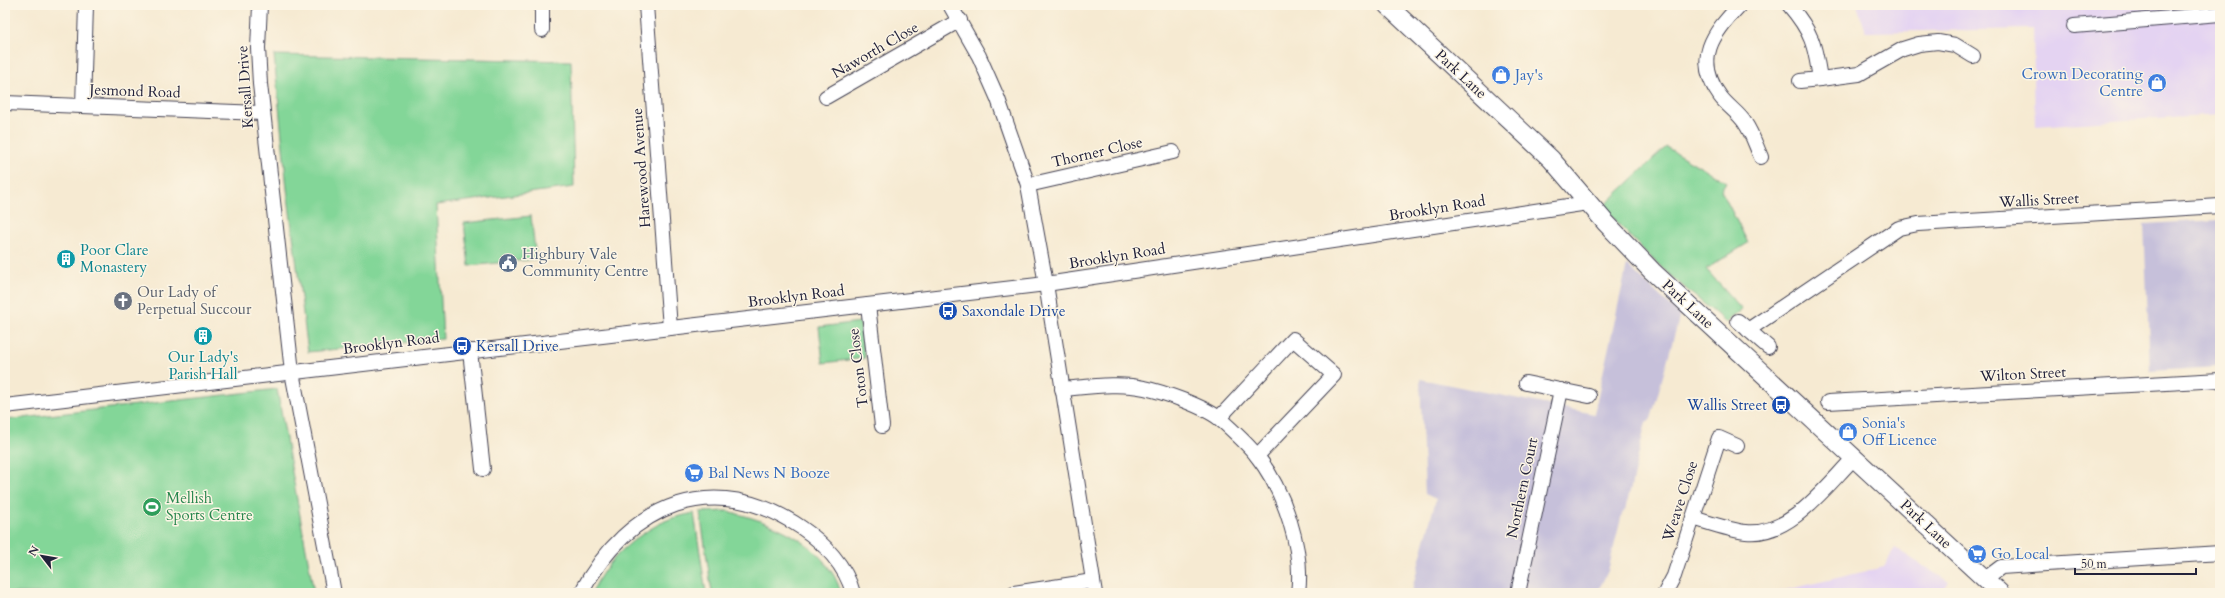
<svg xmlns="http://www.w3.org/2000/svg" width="2225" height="598" font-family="Cardo,serif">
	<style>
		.built { fill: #e4d3f2 }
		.industrial { fill: #c6c0da }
		.green { fill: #83d698; stroke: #527c6a }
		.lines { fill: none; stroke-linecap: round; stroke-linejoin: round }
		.minor-casing { stroke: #424052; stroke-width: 16 }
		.tertiary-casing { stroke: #424052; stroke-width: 20 }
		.minor { stroke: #fff; stroke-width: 14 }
		.tertiary { stroke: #fff; stroke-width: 18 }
		.labels { text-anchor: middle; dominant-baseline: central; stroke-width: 3; stroke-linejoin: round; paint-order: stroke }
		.street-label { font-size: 15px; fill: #22223b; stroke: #fcf5e5 }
		.shop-label { font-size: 15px; fill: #366cbe; stroke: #fcf5e5; text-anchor: start }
		.culture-label { font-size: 15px; fill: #0d838f; stroke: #fcf5e5; text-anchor: start }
		.service-label { font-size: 15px; fill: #4e5e75; stroke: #fcf5e5; text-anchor: start }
		.worship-label { font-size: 15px; fill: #5b616d; stroke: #fcf5e5; text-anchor: start }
		.transit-label { font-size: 15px; fill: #164399; stroke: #fcf5e5; text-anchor: start }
		.leisure-label { font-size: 15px; fill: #27864d; stroke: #fcf5e5; text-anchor: start }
	</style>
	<rect width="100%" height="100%" fill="#fcf5e5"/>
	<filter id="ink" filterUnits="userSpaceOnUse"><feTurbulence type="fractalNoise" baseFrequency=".025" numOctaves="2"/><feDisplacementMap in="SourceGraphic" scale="8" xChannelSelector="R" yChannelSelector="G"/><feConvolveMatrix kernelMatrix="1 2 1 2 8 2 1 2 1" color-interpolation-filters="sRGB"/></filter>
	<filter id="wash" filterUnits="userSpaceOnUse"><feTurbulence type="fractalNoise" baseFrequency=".012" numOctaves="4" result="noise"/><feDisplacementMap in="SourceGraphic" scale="16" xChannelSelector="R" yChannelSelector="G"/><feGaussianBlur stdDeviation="0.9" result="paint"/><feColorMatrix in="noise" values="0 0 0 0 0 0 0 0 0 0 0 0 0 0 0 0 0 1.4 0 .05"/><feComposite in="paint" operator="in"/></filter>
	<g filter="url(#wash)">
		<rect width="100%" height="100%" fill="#f6ead2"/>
		<g class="built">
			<polygon points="1857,5 2220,5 2220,114 2035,126 2033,29 1866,32"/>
			<polygon points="1895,548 1949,582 1943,590 1948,593 1773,593 1884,567"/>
		</g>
		<g class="industrial">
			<polygon points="2220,220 2220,367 2150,371 2144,224"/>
			<polygon points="1627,265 1680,315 1651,419 1646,422 1626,508 1622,514 1608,571 1597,593 1411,593 1436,499 1425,494 1420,379 1594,414"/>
		</g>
		<g class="green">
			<polygon points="274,55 571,61 574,187 436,205 443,339 308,352 287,189"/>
			<path d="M 1666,147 L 1726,182 L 1721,190 L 1748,243 L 1706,269 L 1742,310 L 1726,322 C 1682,286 1639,251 1604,206 Z"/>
			<polygon points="531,216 536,259 469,266 464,223"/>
			<polygon points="860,322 865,358 823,363 819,327"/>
			<polygon points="277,389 314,593 5,593 5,420"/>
			<path d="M 727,511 C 766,521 808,535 831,571 C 836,577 838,586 842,593 L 712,593 L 700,512 Z"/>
			<path d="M 694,513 L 706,593 L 592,593 C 605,561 634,536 665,521 C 673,517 685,515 694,513 Z"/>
		</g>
	</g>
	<g filter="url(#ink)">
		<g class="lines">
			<defs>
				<g id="minor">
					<polyline points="260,5 258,48 260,84 292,372 334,593"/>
					<polyline points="646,5 670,328"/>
					<polyline points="950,5 979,56 998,99 1028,185 1046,284 1095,593"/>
					<path d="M 1740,5 C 1713,33 1693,59 1720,96 C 1727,106 1739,113 1745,123 C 1752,133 1756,146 1761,157"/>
					<path d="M 1789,5 C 1812,32 1815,45 1820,79 L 1859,74 L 1903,49 L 1919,44 L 1938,42 L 1955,45 L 1973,56"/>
					<polyline points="2074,26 2220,14"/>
					<polyline points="542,30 542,5"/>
					<polyline points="1800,81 1820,79"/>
					<polyline points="826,97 960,20"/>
					<polyline points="5,103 263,113"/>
					<polyline points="83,106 86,5"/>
					<polyline points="1028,185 1173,152"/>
					<polyline points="868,305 882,426"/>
					<polyline points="1738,321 1768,347"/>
					<polyline points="1748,330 1899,228 1918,224 2220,206"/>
					<polyline points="470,351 483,469"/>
					<polyline points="1526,383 1589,396"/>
					<path d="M 1062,389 C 1087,387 1120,382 1144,388 C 1164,392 1205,407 1220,419 C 1232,430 1247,443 1257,456 C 1284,490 1304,550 1298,593"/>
					<polyline points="1828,402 2220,380"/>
					<polyline points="5,406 1046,284 1588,203"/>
					<polyline points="1219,418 1293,339 1334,375 1257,456"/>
					<path d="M 1693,518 C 1710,523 1729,530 1746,532 C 1790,537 1827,485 1854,458"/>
					<polyline points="1985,579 2001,567 2220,553"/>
					<path d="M 581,593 C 628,504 714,468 802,528 C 824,543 846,566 853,593"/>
					<polyline points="1014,593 1093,581"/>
					<polyline points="1518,593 1561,390"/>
					<polyline points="1665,593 1674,576 1719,438 1737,446"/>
				</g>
				<polyline id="tertiary" points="1387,5 1551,159 1605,222 1652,271 2000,593"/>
			</defs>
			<use href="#minor" class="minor-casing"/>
			<use href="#tertiary" class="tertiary-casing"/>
			<use href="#minor" class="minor"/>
			<use href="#tertiary" class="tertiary"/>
		</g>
	</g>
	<defs>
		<symbol id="shop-disc" viewBox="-11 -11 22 22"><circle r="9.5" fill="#3f7fe0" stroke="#fcf5e5"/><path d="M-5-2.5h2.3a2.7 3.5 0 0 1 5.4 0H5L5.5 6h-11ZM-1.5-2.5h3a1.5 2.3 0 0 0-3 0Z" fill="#fff"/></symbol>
		<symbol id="building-disc" viewBox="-11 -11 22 22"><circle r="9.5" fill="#0f9aa8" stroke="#fcf5e5"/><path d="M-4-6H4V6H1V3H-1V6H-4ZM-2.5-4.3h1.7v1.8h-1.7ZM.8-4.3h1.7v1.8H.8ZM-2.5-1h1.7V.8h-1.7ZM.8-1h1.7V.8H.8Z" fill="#fff"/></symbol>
		<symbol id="civic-disc" viewBox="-11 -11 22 22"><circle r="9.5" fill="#5c6f8a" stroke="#fcf5e5"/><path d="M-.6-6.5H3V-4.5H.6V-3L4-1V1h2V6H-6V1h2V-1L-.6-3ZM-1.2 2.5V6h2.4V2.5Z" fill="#fff"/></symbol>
		<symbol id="church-disc" viewBox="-11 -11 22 22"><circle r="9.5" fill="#6b7280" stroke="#fcf5e5"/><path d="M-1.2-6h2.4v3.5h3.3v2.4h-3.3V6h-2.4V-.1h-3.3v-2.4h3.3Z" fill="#fff"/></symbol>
		<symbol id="bus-disc" viewBox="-11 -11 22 22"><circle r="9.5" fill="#1a4fb4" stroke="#fcf5e5"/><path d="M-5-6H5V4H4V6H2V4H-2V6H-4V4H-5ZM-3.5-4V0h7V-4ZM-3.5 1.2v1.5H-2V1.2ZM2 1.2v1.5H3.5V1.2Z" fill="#fff"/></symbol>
		<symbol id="supermarket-disc" viewBox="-11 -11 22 22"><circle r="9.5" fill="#3f7fe0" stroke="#fcf5e5"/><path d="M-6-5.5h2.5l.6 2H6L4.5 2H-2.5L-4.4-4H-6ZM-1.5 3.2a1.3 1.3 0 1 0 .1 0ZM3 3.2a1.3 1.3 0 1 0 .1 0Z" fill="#fff"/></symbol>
		<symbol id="stadium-disc" viewBox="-11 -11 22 22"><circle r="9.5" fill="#2e9e5b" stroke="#fcf5e5"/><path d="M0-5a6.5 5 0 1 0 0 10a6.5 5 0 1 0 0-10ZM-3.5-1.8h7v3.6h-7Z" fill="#fff"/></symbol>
	</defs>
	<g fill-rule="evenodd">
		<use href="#shop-disc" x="1490" y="64" width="22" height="22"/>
		<use href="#shop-disc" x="2146" y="72" width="22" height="22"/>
		<use href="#building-disc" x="55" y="248" width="22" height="22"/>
		<use href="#civic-disc" x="497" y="252" width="22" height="22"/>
		<use href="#church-disc" x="112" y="290" width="22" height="22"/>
		<use href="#bus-disc" x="937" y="300" width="22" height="22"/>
		<use href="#building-disc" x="192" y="325" width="22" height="22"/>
		<use href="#bus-disc" x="451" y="335" width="22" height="22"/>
		<use href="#bus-disc" x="1770" y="394" width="22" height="22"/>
		<use href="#shop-disc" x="1837" y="421" width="22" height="22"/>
		<use href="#supermarket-disc" x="683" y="462" width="22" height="22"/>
		<use href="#stadium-disc" x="141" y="496" width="22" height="22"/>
		<use href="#supermarket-disc" x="1966" y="543" width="22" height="22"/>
	</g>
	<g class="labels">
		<g class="street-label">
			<text transform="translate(875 50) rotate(-30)">Naworth Close</text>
			<text transform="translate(1461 74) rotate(43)">Park Lane</text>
			<text transform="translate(245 87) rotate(-94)">Kersall Drive</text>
			<text transform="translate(135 91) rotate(2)">Jesmond Road</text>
			<text transform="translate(1097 152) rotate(-13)">Thorner Close</text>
			<text transform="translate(641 168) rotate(-94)">Harewood Avenue</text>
			<text transform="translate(2039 200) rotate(-3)">Wallis Street</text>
			<text transform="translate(1437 208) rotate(-9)">Brooklyn Road</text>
			<text transform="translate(1117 256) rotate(-9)">Brooklyn Road</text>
			<text transform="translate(796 296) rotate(-7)">Brooklyn Road</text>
			<text transform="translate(1688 304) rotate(43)">Park Lane</text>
			<text transform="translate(391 343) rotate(-7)">Brooklyn Road</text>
			<text transform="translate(858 368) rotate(-97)">Toton Close</text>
			<text transform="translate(2023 374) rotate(-3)">Wilton Street</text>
			<text transform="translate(1522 488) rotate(-78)">Northern Court</text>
			<text transform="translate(1680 501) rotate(-72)">Weave Close</text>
			<text transform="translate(1926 524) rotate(43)">Park Lane</text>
		</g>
		<g class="shop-label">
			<text x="2143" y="74" text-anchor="end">Crown Decorating<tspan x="2143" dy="17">Centre</tspan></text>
			<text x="1515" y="75">Jay's</text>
			<text x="1862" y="423">Sonia's<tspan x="1862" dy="17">Off Licence</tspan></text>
			<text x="708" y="473">Bal News N Booze</text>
			<text x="1991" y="554">Go Local</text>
		</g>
		<g class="culture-label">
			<text x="80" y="250">Poor Clare<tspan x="80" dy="17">Monastery</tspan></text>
			<text x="203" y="357" text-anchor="middle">Our Lady's<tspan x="203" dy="17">Parish Hall</tspan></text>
		</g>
		<g class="service-label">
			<text x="522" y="254">Highbury Vale<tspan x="522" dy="17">Community Centre</tspan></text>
		</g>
		<g class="worship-label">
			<text x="137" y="292">Our Lady of<tspan x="137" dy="17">Perpetual Succour</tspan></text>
		</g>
		<g class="transit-label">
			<text x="962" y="311">Saxondale Drive</text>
			<text x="476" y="346">Kersall Drive</text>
			<text x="1767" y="405" text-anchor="end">Wallis Street</text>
		</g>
		<g class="leisure-label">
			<text x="166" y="498">Mellish<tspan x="166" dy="17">Sports Centre</tspan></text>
		</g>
	</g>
	<rect width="2225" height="598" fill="none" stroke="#fcf5e5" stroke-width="20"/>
	<g transform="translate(42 556) rotate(301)" stroke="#fcf5e5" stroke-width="3" paint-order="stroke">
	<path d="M0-3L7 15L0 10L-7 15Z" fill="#22223b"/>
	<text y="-6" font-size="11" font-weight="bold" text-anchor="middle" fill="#22223b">N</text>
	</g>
	<path d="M2075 568v6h121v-6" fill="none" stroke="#22223b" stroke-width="2"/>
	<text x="2081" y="568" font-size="12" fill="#22223b" stroke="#fcf5e5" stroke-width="3" paint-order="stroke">50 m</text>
</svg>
